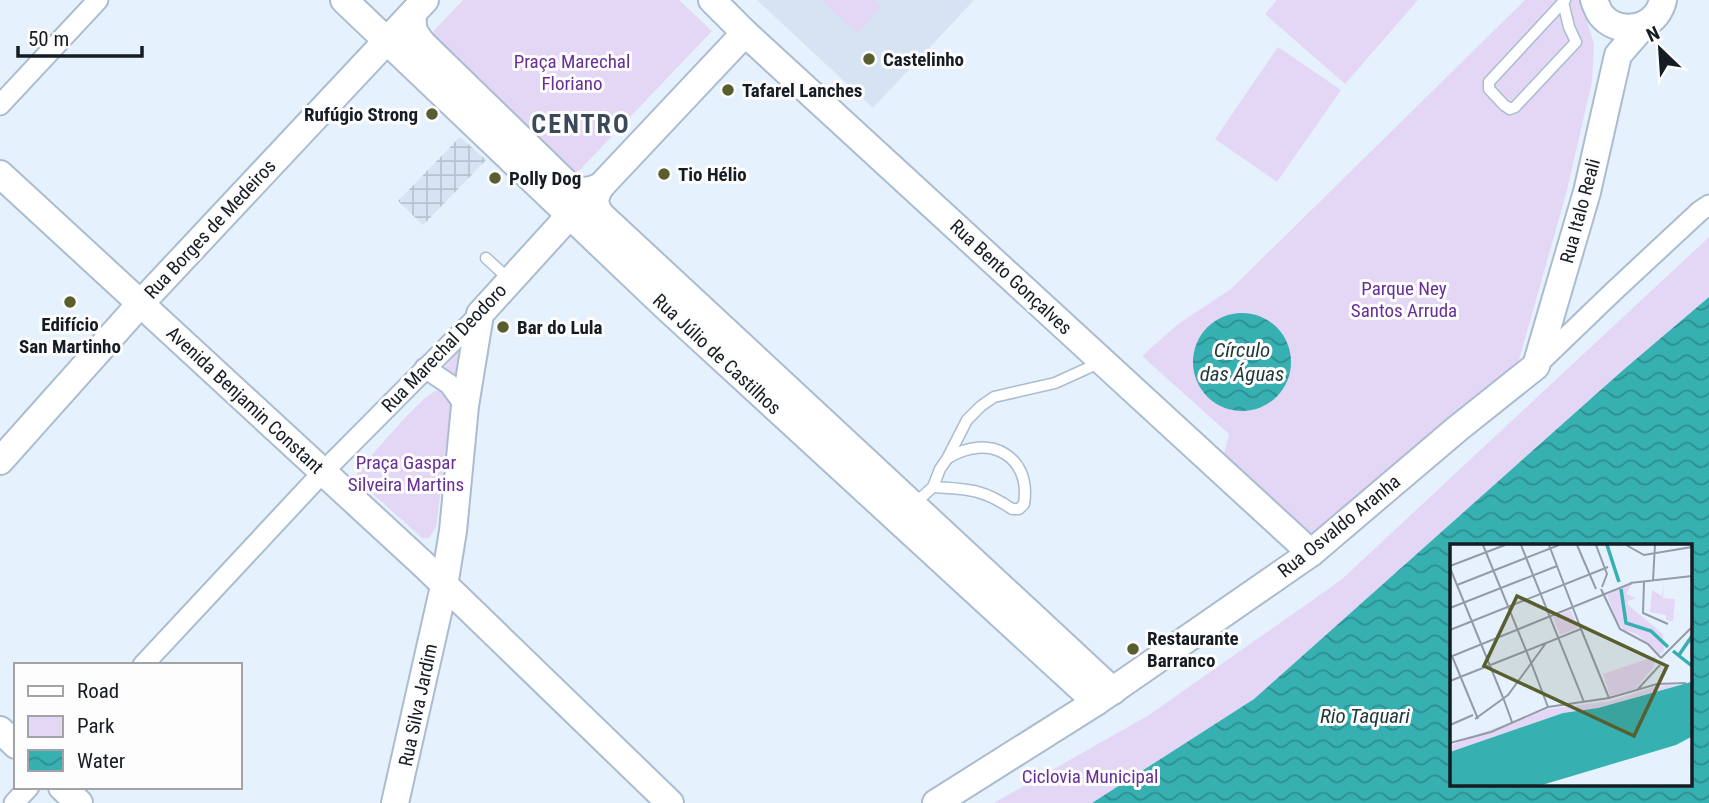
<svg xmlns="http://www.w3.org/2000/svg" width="1709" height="803" font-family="'Roboto Condensed',sans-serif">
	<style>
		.built { fill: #d5e3f2 }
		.industrial { fill: url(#industrial-grid) }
		.green { fill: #e4d6f5 }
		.water { fill: url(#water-waves); fill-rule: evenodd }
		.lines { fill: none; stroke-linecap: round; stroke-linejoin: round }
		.lane-casing { stroke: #aabcd0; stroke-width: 13 }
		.street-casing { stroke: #aabcd0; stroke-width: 23 }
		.secondary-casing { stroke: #aabcd0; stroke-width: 30 }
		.lane { stroke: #fff; stroke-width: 10 }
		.street { stroke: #fff; stroke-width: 19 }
		.secondary { stroke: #fff; stroke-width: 26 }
		.poi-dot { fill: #585e2d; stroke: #fdfdfd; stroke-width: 2.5 }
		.labels { text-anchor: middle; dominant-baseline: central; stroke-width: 6; stroke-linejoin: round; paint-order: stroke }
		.poi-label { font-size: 19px; font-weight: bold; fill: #161c23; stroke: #fdfdfd; text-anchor: start }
		.park-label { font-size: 19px; fill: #683094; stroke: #fdfdfd }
		.street-label { font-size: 19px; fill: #161c23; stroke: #fdfdfd }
		.water-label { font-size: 21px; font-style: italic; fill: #1e3839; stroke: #fdfdfd }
		.district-label { font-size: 26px; font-weight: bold; letter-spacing: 2px; fill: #3b4a5b; stroke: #fdfdfd }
		.inset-river { fill: none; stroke: #37b0b2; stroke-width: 3.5 }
		.inset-road { fill: none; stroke: #939ca6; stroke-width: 2 }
		.view { fill: #585e2d; fill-opacity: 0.15; stroke: #585e2d; stroke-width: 3.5 }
		.inset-edge { fill: none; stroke: #161c23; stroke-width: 3.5 }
	</style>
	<defs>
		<pattern id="industrial-grid" width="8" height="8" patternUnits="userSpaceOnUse" patternTransform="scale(1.75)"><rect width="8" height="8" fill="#d5e3f2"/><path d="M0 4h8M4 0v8" fill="none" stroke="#b6c2cf"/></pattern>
		<pattern id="water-waves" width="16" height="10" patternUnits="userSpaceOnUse" patternTransform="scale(1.75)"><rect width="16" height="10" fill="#37b0b2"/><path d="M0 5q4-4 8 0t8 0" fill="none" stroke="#2d8e90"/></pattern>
	</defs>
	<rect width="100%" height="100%" fill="#e6f1fe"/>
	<polygon class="built" points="757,0 974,0 873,108"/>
	<polygon class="industrial" points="460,137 486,160 423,225 398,201"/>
	<g class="green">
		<polygon points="463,0 679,0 712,31 575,175 428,37"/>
		<polygon points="821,0 873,0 881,7 857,33"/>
		<polygon points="1277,0 1418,0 1345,84 1265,14"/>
		<polygon points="1525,0 1580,0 1594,44 1592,82 1567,190 1519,360 1503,383 1313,536 1224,454 1229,434 1142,356 1178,324 1231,289"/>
		<polygon points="1278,47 1341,90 1277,182 1215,139"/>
		<polygon points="1709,237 1709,297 1622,371 1254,699 1092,803 994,803 1149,715 1341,580"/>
		<polygon points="460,350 456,376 442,370"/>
		<path d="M 436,391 L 441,391 L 449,395 L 452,406 L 436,527 L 429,538 L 422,538 L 360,482 L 357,475 L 358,471 C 373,455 420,397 436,391 Z"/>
	</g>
	<g class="water">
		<path d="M 1709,297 L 1709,803 L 1092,803 L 1254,699 L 1622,371 ZM 1452,546 L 1690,546 L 1690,784 L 1452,784 Z"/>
		<circle cx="1242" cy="362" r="49"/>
	</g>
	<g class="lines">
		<defs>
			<g id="lane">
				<polyline points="1563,2 1569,27 1576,42 1515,107 1510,109 1504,105 1489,89 1489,82 1565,0"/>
				<polyline points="486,258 510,280"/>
				<path d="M 933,487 C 968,489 983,489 1012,509 L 1019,509 L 1024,504 C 1032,455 988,433 948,458"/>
				<polyline points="914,504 933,487 940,469 947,459 967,420 981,406 994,397 1055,383 1099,363"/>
			</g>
			<g id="street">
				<polyline points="0,105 98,0"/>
				<polyline points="1536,366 1614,291 1700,211 1709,205"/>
				<polyline points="425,368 449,384 465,406"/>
				<polyline points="143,665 323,472 480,314"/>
				<polyline points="14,803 29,787"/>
			</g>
			<g id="secondary">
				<polyline points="344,0 665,306 1096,702"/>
				<polyline points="712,0 745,33 1311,553"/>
				<path d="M 1594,0 C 1596,5 1598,11 1601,15 C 1615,32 1642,32 1656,15 C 1659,11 1662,5 1663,0"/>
				<path d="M 413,13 C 412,29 413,32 423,44 L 568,185 C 580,193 588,192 601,186"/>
				<polyline points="0,174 424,565 670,803"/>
				<path d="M 601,186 C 594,197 593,205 602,216 L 1113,691"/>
				<polyline points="0,461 141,303 425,0"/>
				<polyline points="0,730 16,745"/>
				<polyline points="62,787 79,803"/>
				<polyline points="395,803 444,586 453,531 465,406 480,314 570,215 601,186 745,33"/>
				<polyline points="936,803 1096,702 1311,553 1457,429 1536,366 1587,192 1618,55 1644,25"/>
			</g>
		</defs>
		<use href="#lane" class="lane-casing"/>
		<use href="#street" class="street-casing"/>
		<use href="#secondary" class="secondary-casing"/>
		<use href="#lane" class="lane"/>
		<use href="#street" class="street"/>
		<use href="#secondary" class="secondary"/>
	</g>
	<g class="poi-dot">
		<circle cx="869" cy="59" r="7"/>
		<circle cx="728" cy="90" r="7"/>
		<circle cx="432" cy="114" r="7"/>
		<circle cx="664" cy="174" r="7"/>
		<circle cx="495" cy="178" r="7"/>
		<circle cx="70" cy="302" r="7"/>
		<circle cx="503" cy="327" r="7"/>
		<circle cx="1133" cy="649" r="7"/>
	</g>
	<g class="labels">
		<g class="poi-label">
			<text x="883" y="59">Castelinho</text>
			<text x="742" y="90">Tafarel Lanches</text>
			<text x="418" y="114" text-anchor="end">Rufúgio Strong</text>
			<text x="678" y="174">Tio Hélio</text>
			<text x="509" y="178">Polly Dog</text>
			<text x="70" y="324" text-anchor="middle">Edifício<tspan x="70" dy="22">San Martinho</tspan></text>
			<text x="517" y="327">Bar do Lula</text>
			<text x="1147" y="638">Restaurante<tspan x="1147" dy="22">Barranco</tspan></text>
		</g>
		<g class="park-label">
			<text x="572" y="61">Praça Marechal<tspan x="572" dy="22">Floriano</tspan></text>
			<text x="1404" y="288">Parque Ney<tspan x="1404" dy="22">Santos Arruda</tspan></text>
			<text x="406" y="462">Praça Gaspar<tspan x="406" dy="22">Silveira Martins</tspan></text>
			<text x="1090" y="776">Ciclovia Municipal</text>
		</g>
		<g class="street-label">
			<text transform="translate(1580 211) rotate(-75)">Rua Italo Reali</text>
			<text transform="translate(210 229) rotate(-47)">Rua Borges de Medeiros</text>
			<text transform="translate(1011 277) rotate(43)">Rua Bento Gonçalves</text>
			<text transform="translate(444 348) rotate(-46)">Rua Marechal Deodoro</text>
			<text transform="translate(717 354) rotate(43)">Rua Júlio de Castilhos</text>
			<text transform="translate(245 400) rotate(43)">Avenida Benjamin Constant</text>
			<text transform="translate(1339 526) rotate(-39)">Rua Osvaldo Aranha</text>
			<text transform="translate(418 705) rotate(-78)">Rua Silva Jardim</text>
		</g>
		<g class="water-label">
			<text x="1242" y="350">Círculo<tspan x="1242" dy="24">das Águas</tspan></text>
			<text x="1365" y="716">Rio Taquari</text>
		</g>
		<g class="district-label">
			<text x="581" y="124">CENTRO</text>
		</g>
	</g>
	<g transform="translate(1450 544)">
		<rect width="242" height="242" fill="#e6f1fe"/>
		<path d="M 121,66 L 128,84 L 110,91 L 103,73 ZM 206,112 L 203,124 L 185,145 L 160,152 L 153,130 ZM 229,141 L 148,164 L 113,169 L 0,208 L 0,202 L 20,193 L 99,165 L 161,157 L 207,142 Z" fill="#e4d6f5"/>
		<path d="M 182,40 L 176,50 L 186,54 L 177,57 L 178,61 L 213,90 L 214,107 L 209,111 L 187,90 L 174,86 L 165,73 L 157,51 Z" fill="#e4d6f5"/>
		<path d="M 214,38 L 213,54 L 225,55 L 223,77 L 216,76 L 216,71 L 200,68 L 202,46 L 212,52 Z" fill="#e4d6f5"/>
		<path d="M 241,138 L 241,193 L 226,201 L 92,241 L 0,241 L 0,208 L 113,169 L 148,164 Z" fill="#37b0b2"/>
		<path class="inset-river" d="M 157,1 L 169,38M 171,45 L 176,79 L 201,87 L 218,103M 223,107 L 242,122M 229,111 L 242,92"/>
		<path class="inset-road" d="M 33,1 L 82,121M 71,1 L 134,158M 127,1 L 146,45M 146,1 L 157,30 L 152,43M 176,1 L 194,11 L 242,3M 0,22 L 55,1M 0,24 L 54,156M 203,36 L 205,1M 194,38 L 193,69 L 218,80M 180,39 L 242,32M 7,41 L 109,1M 151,45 L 170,85 L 198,100 L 211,114M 0,64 L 107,22M 131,85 L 159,154M 0,86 L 158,23M 2,112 L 28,175M 0,113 L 182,39M 211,114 L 242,83M 82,121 L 98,163M 0,137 L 96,99M 187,146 L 210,121M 54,156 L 62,178M 25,175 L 58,151 L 96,99 L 131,85 L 99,1M 0,181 L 23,171M 0,199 L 41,188 L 98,163 L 159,154 L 207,140 L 236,139"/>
		<path class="view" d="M 67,52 L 217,122 L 184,192 L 34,122 Z"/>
		<rect width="242" height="242" class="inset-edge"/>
	</g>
	<rect x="14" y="663" width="228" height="126" fill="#fdfdfd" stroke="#a1a3a6" stroke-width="2"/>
	<rect x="28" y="686" width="35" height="10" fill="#ffffff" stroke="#a1a3a6" stroke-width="2"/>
	<text x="77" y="698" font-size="21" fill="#161c23">Road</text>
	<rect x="28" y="716" width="35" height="21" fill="#e4d6f5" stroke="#a1a3a6" stroke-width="2"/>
	<text x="77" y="733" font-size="21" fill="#161c23">Park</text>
	<rect x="28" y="750" width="35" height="21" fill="url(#water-waves)" stroke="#a1a3a6" stroke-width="2"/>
	<text x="77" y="768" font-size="21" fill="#161c23">Water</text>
	<g transform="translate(1660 49) rotate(335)" stroke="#fdfdfd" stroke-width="5" paint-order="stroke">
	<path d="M0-5L12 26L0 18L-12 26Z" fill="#161c23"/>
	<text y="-10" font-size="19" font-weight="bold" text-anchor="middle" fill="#161c23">N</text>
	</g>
	<path d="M18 46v10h124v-10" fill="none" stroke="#161c23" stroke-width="3.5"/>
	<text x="28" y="46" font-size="21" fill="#161c23" stroke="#fdfdfd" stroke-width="5" paint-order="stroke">50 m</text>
</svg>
